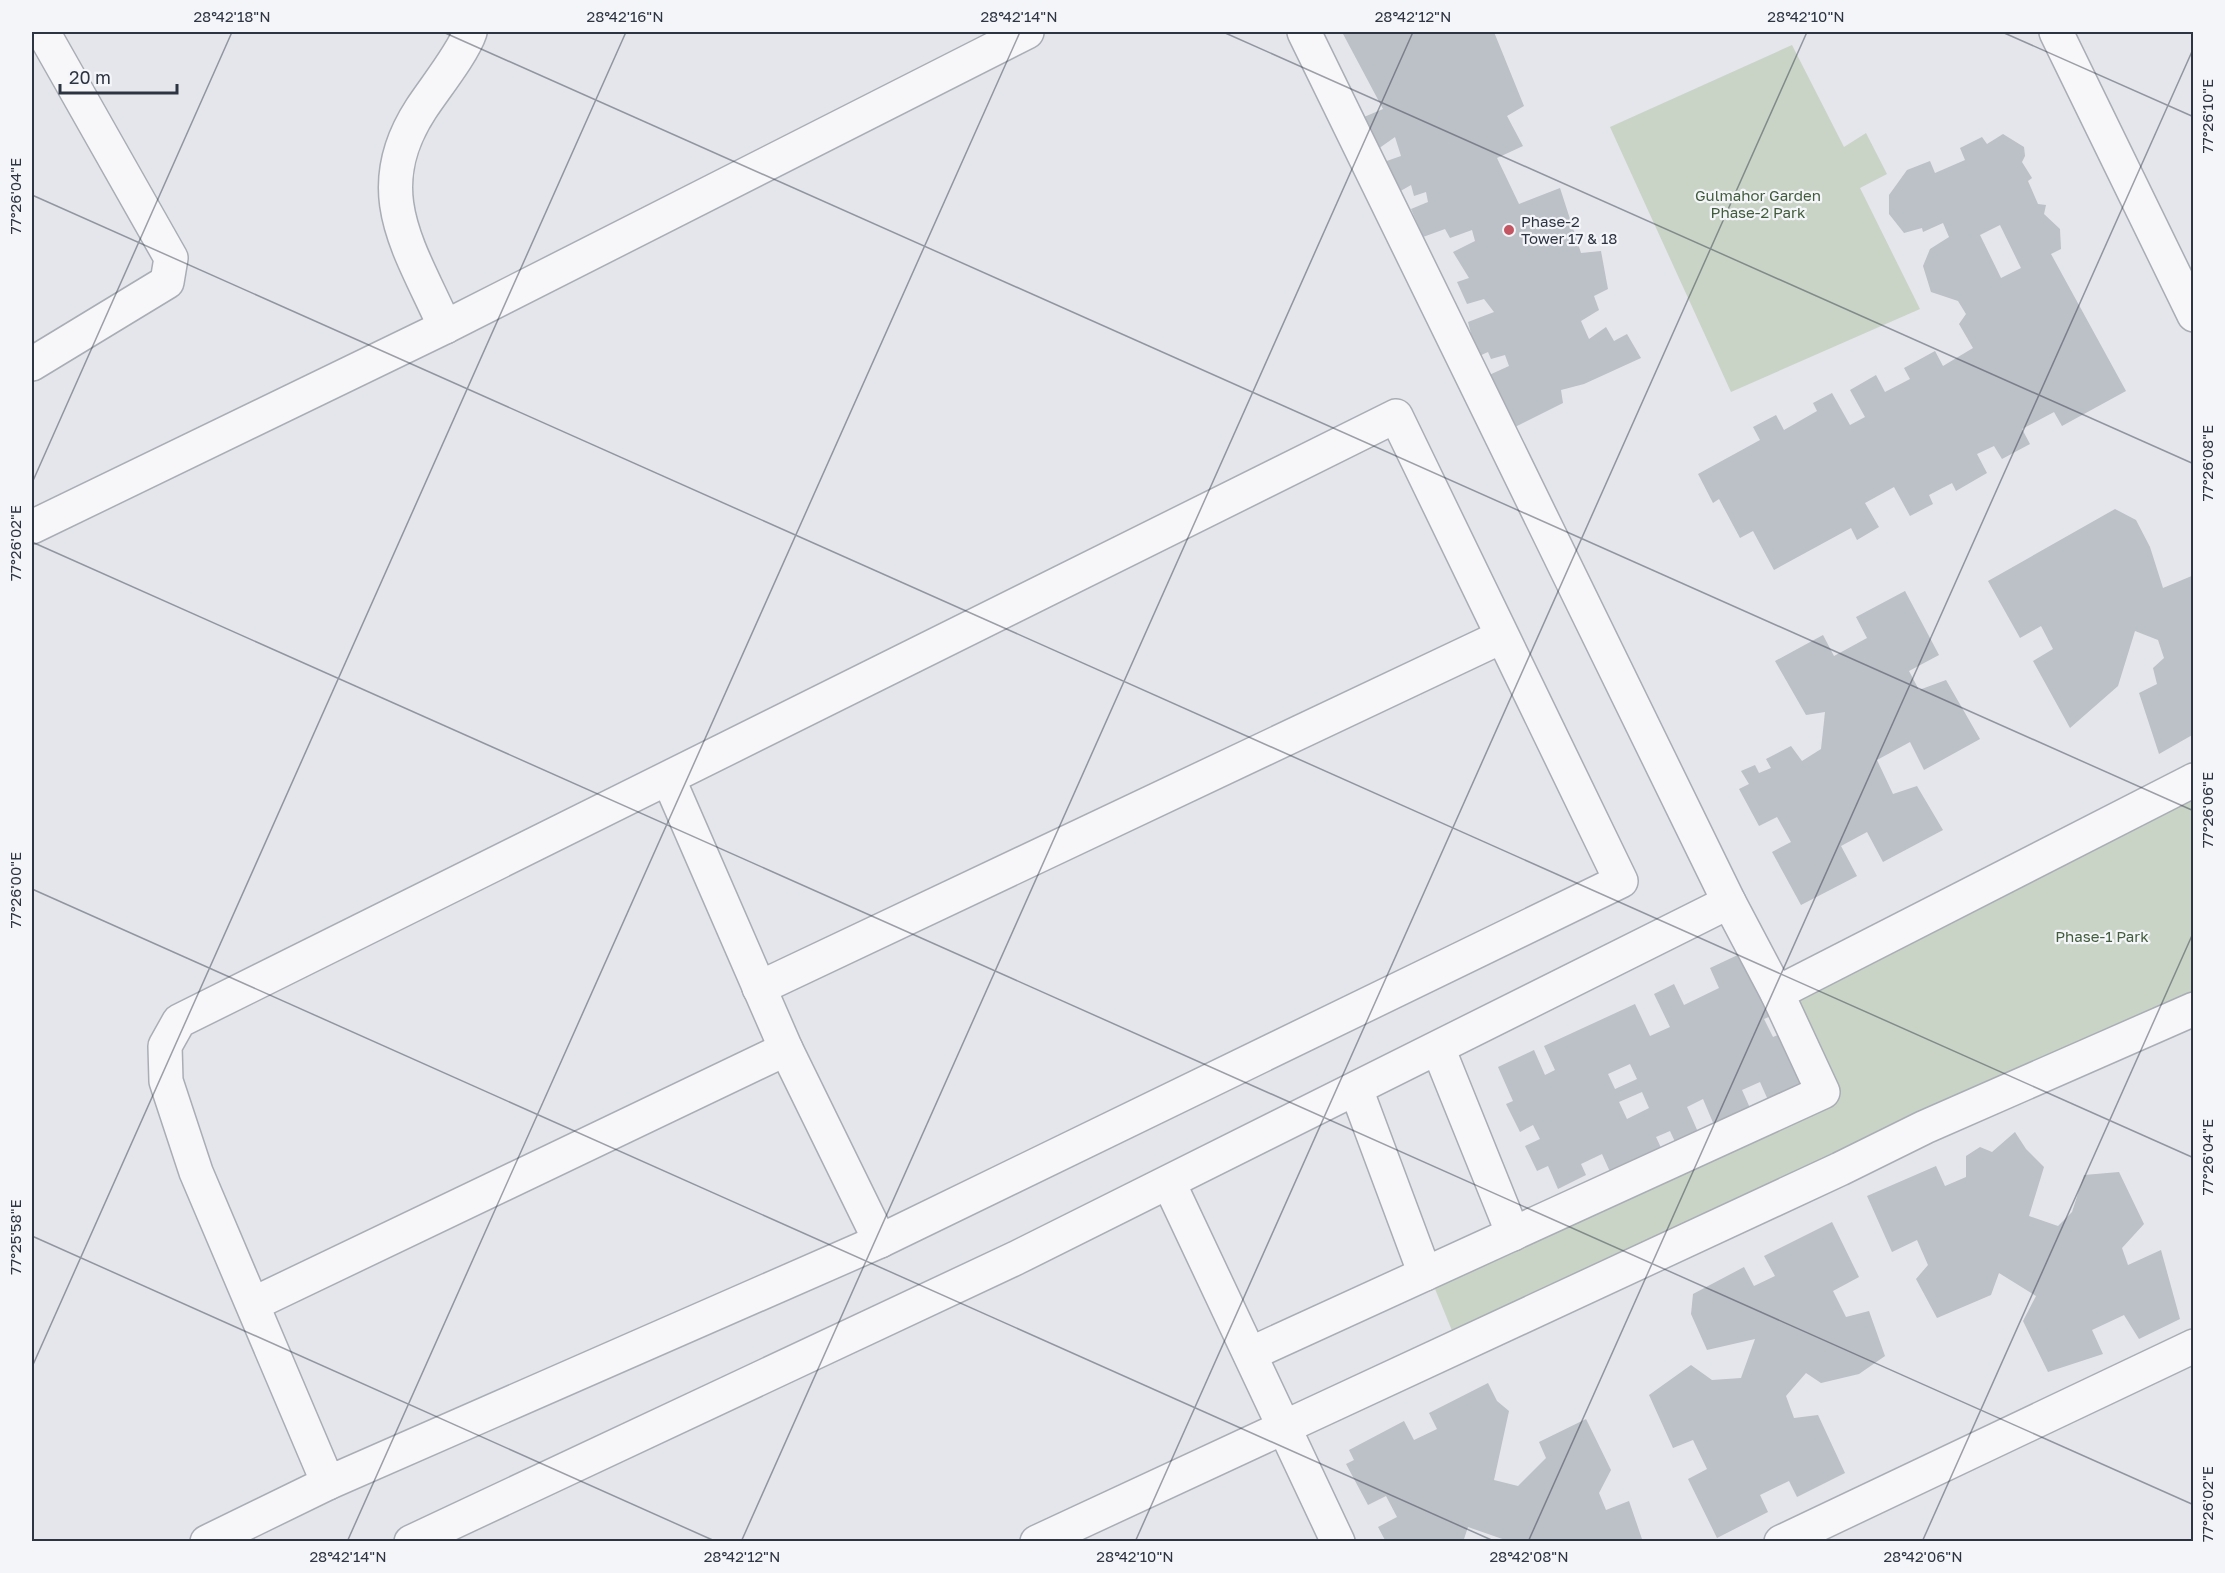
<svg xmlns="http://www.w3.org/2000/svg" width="2225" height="1573" font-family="'Golos Text',sans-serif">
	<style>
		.green { fill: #c9d4c6 }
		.building { fill: #bcc0c7; fill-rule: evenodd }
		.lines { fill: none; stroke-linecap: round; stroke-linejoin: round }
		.minor-casing { stroke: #a9adb5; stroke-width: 36 }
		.minor { stroke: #f7f7f9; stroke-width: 33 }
		.ticks { fill: none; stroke: #2d3442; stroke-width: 1.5; stroke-opacity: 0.45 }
		.poi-dot { fill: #c35662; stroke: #f4f5f8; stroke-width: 2 }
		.labels { text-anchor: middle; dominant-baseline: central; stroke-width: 4.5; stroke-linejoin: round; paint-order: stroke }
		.park-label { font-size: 15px; fill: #415c3c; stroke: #f4f5f8 }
		.poi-label { font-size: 15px; fill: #2d3442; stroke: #f4f5f8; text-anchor: start }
		.neatline { fill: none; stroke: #2d3442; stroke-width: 2 }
		.ticks-label { font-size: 15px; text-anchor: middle; fill: #2d3442 }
	</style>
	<rect width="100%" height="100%" fill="#e4e6eb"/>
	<g class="green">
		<polygon points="1792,45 1844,147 1866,133 1887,174 1860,188 1920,309 1731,392 1610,127"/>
		<polygon points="2193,789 2193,992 1455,1338 1431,1279 1823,1093 1787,998"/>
	</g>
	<g class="building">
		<polygon points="1342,32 1494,32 1524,106 1507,116 1523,146 1497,158 1519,204 1560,188 1581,253 1601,251 1608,289 1594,296 1599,310 1581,321 1589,339 1606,327 1614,341 1627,334 1641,358 1584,384 1561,390 1563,403 1513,428 1503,401 1492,404 1487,376 1509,366 1505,355 1491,359 1488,352 1477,357 1468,322 1494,312 1484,299 1467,304 1457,282 1469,278 1453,252 1475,241 1472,230 1450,238 1445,229 1423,237 1411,209 1428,202 1426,192 1414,196 1411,185 1390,197 1378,164 1401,156 1395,137 1378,149 1364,117 1383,109"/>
		<path d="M 2003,134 L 2024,147 L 2025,156 L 2022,162 L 2032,178 L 2028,181 L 2038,204 L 2046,205 L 2044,214 L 2060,229 L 2061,249 L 2051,254 L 2126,391 L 2062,426 L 2054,412 L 2022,429 L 2030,444 L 2002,459 L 1994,446 L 1977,454 L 1987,473 L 1956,491 L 1952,483 L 1929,495 L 1933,504 L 1910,516 L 1894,487 L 1865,503 L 1879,527 L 1857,540 L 1851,528 L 1774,570 L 1753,531 L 1740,538 L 1719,499 L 1713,503 L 1698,474 L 1760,440 L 1753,427 L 1776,415 L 1784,430 L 1817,411 L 1813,403 L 1832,393 L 1850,425 L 1865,417 L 1850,390 L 1876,375 L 1885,392 L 1910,379 L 1904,368 L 1935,351 L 1943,366 L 1973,348 L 1959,324 L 1966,314 L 1958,301 L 1931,292 L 1923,266 L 1930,249 L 1949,237 L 1943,223 L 1923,232 L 1922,228 L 1904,233 L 1889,214 L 1889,195 L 1907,170 L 1930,161 L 1935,173 L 1965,160 L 1960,148 L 1982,137 L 1987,144 ZM 2000,225 L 2021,268 L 2001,278 L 1980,235 Z"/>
		<polygon points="2115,509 2136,520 2150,547 2163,588 2194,575 2194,734 2159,754 2139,693 2157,684 2153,668 2164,658 2158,640 2135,631 2118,686 2070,728 2033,661 2053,649 2041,626 2020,638 1988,581"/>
		<polygon points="1905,591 1939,655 1909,671 1919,690 1946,680 1980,739 1924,770 1910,742 1877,760 1893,794 1917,786 1943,830 1883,862 1867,832 1841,846 1857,876 1801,905 1772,852 1791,842 1777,817 1759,826 1739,789 1749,784 1741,771 1755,765 1759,773 1771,768 1766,759 1791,746 1802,761 1821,749 1825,712 1806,715 1775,661 1823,635 1834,656 1867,638 1856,617"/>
		<path d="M 1742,953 L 1771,1016 L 1764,1019 L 1773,1037 L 1780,1034 L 1803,1084 L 1768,1100 L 1760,1082 L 1742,1090 L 1750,1108 L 1714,1125 L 1703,1099 L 1687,1107 L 1698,1132 L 1676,1144 L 1670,1131 L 1656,1137 L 1662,1150 L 1611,1174 L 1602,1154 L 1581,1164 L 1586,1175 L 1558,1189 L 1548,1166 L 1537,1171 L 1525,1146 L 1540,1139 L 1533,1125 L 1520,1132 L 1506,1104 L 1513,1101 L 1498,1067 L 1534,1050 L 1545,1075 L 1555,1070 L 1544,1046 L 1635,1004 L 1650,1036 L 1670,1027 L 1654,994 L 1674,984 L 1684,1005 L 1719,988 L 1710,968 ZM 1630,1064 L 1637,1079 L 1615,1089 L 1608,1074 ZM 1642,1092 L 1649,1108 L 1627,1119 L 1619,1102 Z"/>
		<polygon points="2015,1132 2026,1149 2044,1167 2029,1216 2058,1226 2072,1212 2084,1175 2119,1172 2144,1224 2122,1248 2128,1265 2161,1250 2180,1319 2139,1339 2124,1315 2092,1330 2103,1354 2048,1372 2023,1321 2036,1296 1999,1273 1991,1295 1937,1318 1916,1279 1928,1265 1917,1240 1892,1252 1867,1196 1936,1166 1945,1186 1966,1177 1966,1156 1980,1147 1992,1152"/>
		<polygon points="1832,1222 1859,1277 1833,1291 1846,1317 1869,1311 1885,1356 1859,1374 1821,1383 1806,1373 1786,1396 1794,1418 1818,1415 1845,1473 1797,1497 1789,1481 1760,1495 1768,1512 1717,1538 1688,1479 1707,1469 1693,1440 1673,1448 1649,1395 1691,1365 1712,1380 1741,1378 1755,1339 1707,1350 1691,1314 1693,1294 1744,1267 1754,1286 1775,1276 1764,1256"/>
		<polygon points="1488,1383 1497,1401 1509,1411 1494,1480 1518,1486 1546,1458 1539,1442 1586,1419 1611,1470 1599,1493 1606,1510 1629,1501 1643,1542 1511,1542 1468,1527 1463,1542 1386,1542 1378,1527 1397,1517 1386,1496 1368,1505 1346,1464 1354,1460 1349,1450 1404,1421 1414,1440 1437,1429 1429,1413"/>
	</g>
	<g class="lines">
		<defs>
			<g id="minor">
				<polyline points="2056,32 2194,315"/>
				<path d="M 445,327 C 410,248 367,192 421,109 C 434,89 463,53 470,32"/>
				<polyline points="32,364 167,282 171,258 43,32"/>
				<polygon points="1396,416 1621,881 880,1241 328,1483 196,1172 166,1081 165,1046 179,1021"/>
				<polyline points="32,527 445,327 1027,32"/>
				<polyline points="669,780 786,1049 880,1241"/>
				<polyline points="759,988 1501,637"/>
				<polyline points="1777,993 2194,780"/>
				<polyline points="1438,1048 1513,1234"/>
				<polyline points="1356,1089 1425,1274"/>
				<polyline points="1169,1183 1338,1542"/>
				<polyline points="253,1304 786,1049"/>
				<polyline points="1250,1354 1823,1092 1777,993 1729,902 1304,32"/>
				<polyline points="207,1542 328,1483"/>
				<polyline points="411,1542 1016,1258 1729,902"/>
				<polyline points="1037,1542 1840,1169 1925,1127 2194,1009"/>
				<polyline points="1781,1542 2194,1346"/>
			</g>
		</defs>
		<use href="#minor" class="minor-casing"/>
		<use href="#minor" class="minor"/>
	</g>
	<path class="ticks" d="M 443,32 L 2194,811M 1223,32 L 2194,464M 2002,32 L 2194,117M 32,195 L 2194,1158M 32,483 L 232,32M 32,542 L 2194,1505M 32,889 L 1496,1542M 32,1236 L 717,1542M 32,1367 L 626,32M 347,1542 L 1020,32M 741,1542 L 1413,32M 1135,1542 L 1807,32M 1528,1542 L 2194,47M 1922,1542 L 2194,931"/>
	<circle class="poi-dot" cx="1509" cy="230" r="6"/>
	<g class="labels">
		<g class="park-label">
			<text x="1758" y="195">Gulmahor Garden<tspan x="1758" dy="17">Phase-2 Park</tspan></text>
			<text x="2102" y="936">Phase-1 Park</text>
		</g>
		<g class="poi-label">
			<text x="1521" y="221">Phase-2<tspan x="1521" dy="17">Tower 17 &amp; 18</tspan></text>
		</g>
	</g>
	<rect width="2225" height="1573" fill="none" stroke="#f4f5f8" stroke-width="66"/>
	<path d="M60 84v9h117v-9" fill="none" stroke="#2d3442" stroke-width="3"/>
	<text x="69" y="84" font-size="18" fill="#2d3442" stroke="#f4f5f8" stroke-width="4.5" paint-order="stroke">20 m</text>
	<rect x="33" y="33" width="2159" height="1507" class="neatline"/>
	<g class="ticks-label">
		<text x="232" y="22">28°42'18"N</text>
		<text x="625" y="22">28°42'16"N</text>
		<text x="1019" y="22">28°42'14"N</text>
		<text x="1413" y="22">28°42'12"N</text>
		<text x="1806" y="22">28°42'10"N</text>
		<text transform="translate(2208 116) rotate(-90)" y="5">77°26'10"E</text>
		<text transform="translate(16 196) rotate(-90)" y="5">77°26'04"E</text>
		<text transform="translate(2208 463) rotate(-90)" y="5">77°26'08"E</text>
		<text transform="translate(16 543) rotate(-90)" y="5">77°26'02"E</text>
		<text transform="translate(2208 810) rotate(-90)" y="5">77°26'06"E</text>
		<text transform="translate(16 890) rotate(-90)" y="5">77°26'00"E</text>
		<text transform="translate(2208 1157) rotate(-90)" y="5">77°26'04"E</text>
		<text transform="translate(16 1237) rotate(-90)" y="5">77°25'58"E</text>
		<text transform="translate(2208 1504) rotate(-90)" y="5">77°26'02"E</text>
		<text x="348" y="1562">28°42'14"N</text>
		<text x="742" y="1562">28°42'12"N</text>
		<text x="1135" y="1562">28°42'10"N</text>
		<text x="1529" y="1562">28°42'08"N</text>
		<text x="1923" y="1562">28°42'06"N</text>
	</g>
</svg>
